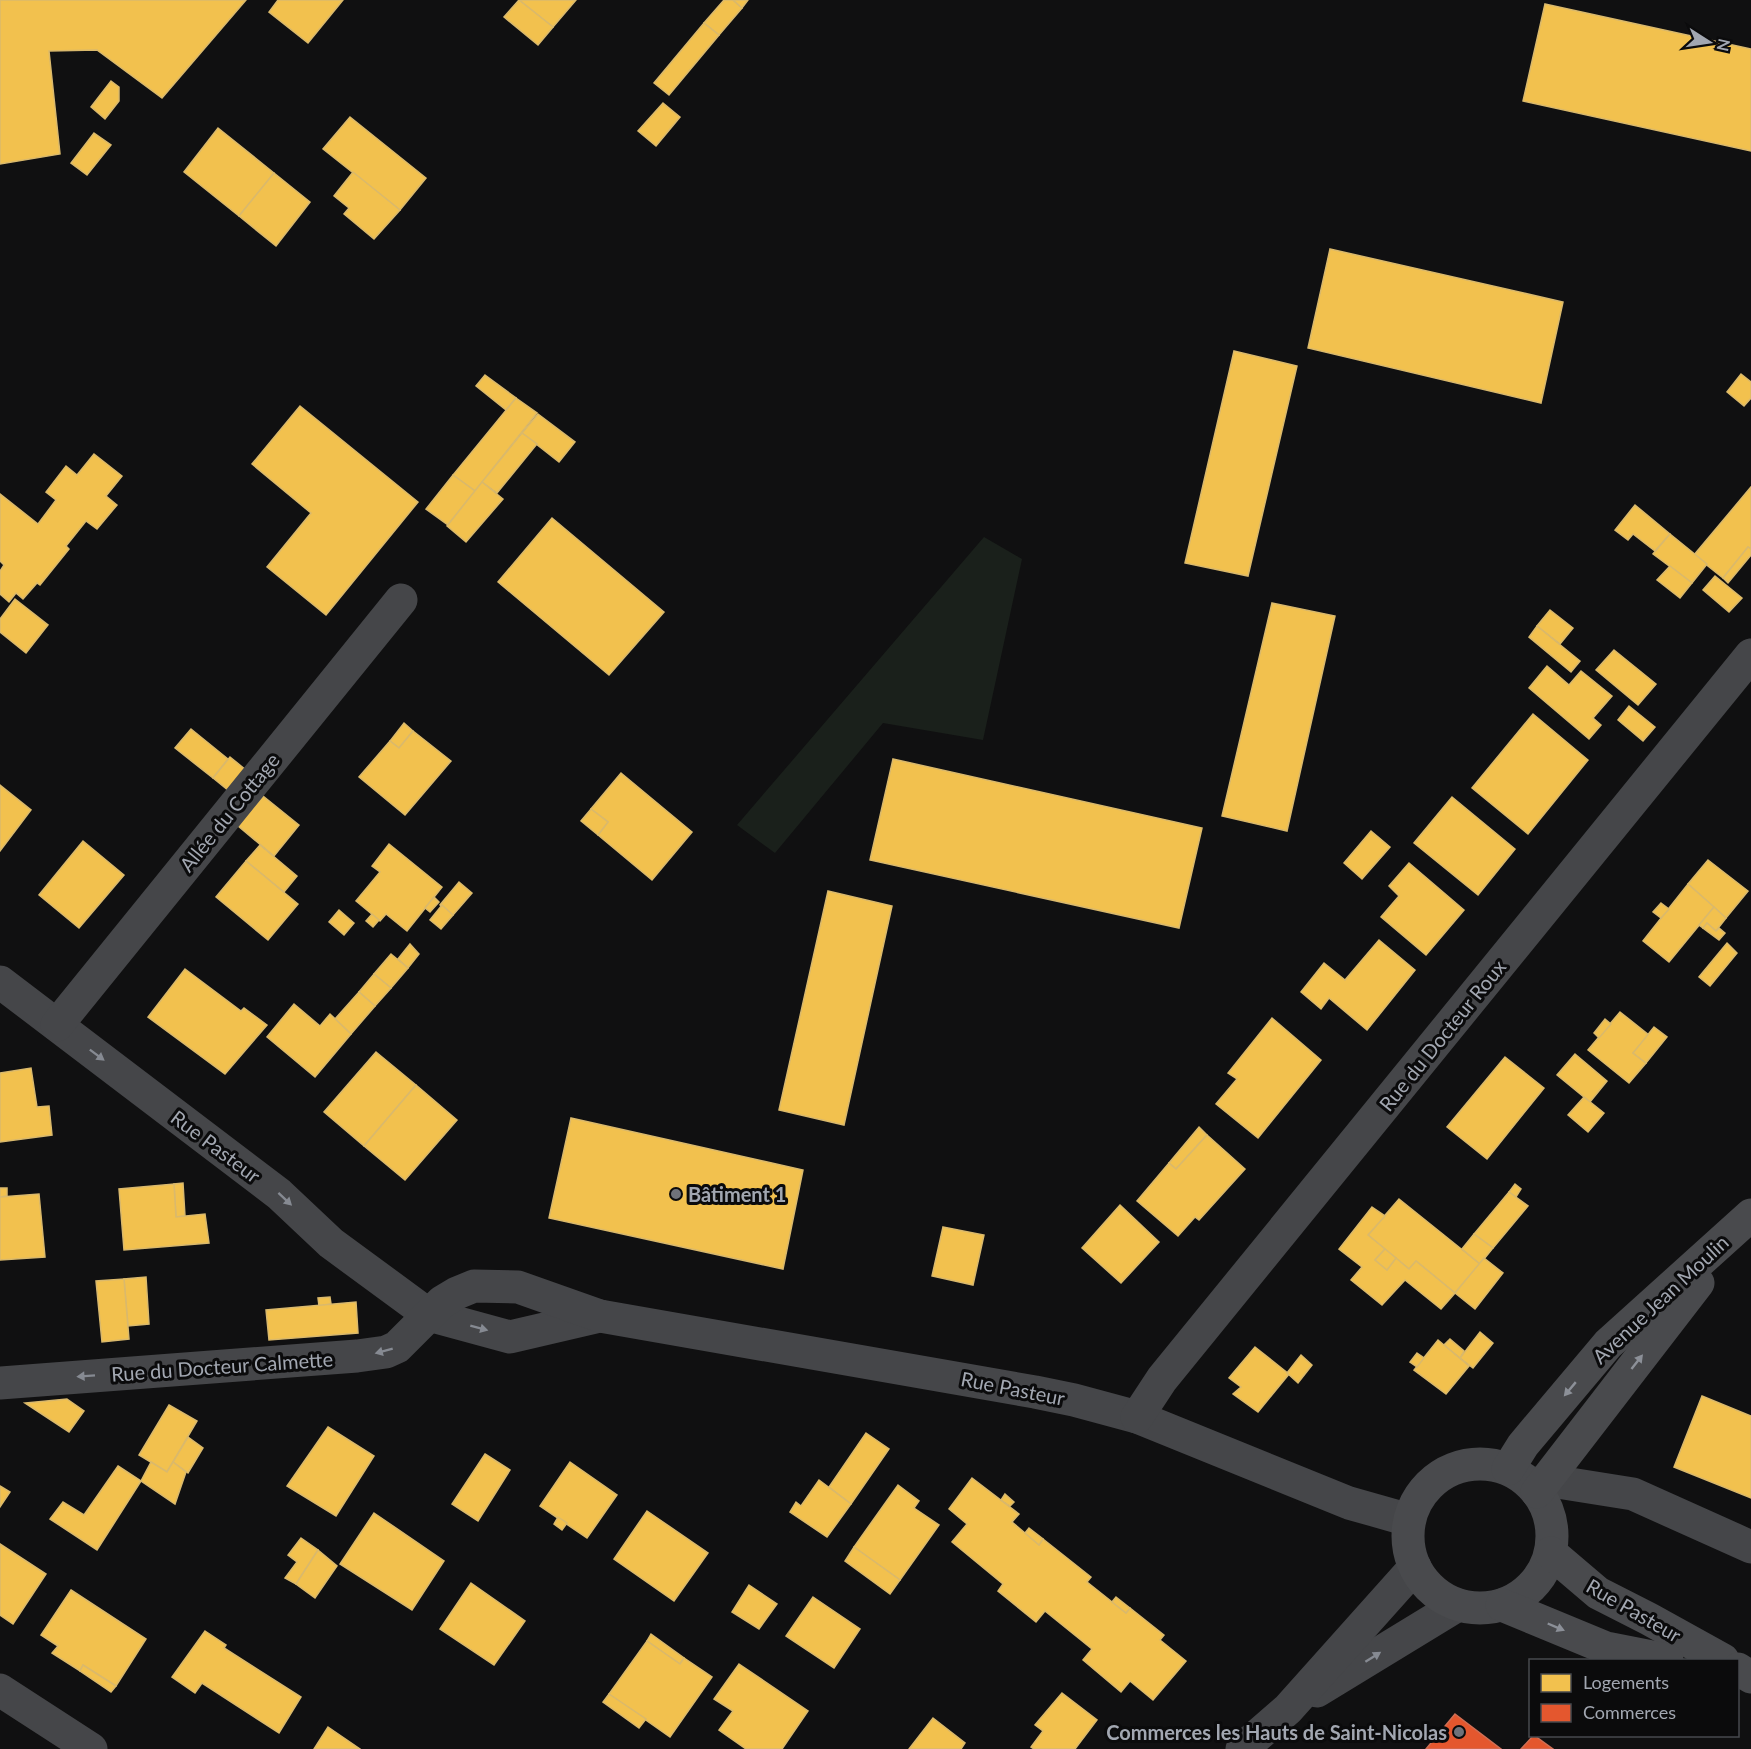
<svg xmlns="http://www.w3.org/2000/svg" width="1751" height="1749" font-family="Lato,sans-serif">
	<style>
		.green { fill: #1a201b }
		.homes { fill: #f2c14e; stroke: #dab96c; stroke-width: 1.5 }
		.shops { fill: #e4572e; stroke: #d06f55; stroke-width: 1.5 }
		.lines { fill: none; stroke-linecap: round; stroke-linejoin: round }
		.street { stroke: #454649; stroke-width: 33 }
		.secondary { stroke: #494a4d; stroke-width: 33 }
		.oneway { fill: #868a92 }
		.oneway2 { fill: #8c9098 }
		.poi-dot { fill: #6f7279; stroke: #0b0b0c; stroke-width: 2 }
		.labels { text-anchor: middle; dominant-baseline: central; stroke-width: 6; stroke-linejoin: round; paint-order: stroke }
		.street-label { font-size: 20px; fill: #a2a7b1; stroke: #0b0b0c }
		.poi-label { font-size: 20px; font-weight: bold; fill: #a2a7b1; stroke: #0b0b0c; text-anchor: start }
	</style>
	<rect width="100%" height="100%" fill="#101011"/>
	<polygon class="green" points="984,537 1022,559 983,740 883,723 775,853 737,825"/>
	<g class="homes">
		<polygon points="0,0 246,0 162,98 97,50 49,51 60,154 0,164"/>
		<polygon points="278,0 343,0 308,43 269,12"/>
		<polygon points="519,0 576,0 553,27"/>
		<polygon points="519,0 553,27 538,45 504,17"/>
		<polygon points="724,0 733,0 742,8 719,35 704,23"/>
		<polygon points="733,0 748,0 742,8"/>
		<polygon points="1545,4 1751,49 1751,151 1523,101"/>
		<polygon points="704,23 719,35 669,95 654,83"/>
		<polygon points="111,81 119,87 119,101 105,119 91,107"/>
		<polygon points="663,103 680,117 656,146 638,131"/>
		<polygon points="350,117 426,178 400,210 323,149"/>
		<polygon points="218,128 274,173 239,216 184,172"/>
		<polygon points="94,133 111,145 87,175 71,163"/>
		<polygon points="353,172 400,210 374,239 344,214 349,208 334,196"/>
		<polygon points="274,173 310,202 276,246 239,216"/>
		<polygon points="1330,249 1563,302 1541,403 1308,348"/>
		<polygon points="1234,351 1297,366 1248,576 1185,563"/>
		<polygon points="1741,374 1751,382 1751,398 1744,406 1727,392"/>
		<polygon points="485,375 516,398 506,410 476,386"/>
		<polygon points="516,398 537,413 475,491 453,475"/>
		<polygon points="300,406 418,502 326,615 267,567 311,513 252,464"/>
		<polygon points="538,414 575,442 559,462 522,433"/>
		<polygon points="522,433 537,444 497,493 482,482"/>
		<polygon points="94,454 122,476 106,496 117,505 97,529 86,521 66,546 69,549 40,585 37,583 23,599 16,593 9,602 0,594 0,571 4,565 0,561 0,494 38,524 56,500 46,492 66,466 77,475"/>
		<polygon points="453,475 475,491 448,525 426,509"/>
		<polygon points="482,482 503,499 466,542 447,526"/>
		<polygon points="1751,487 1751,549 1748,547 1723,578 1694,555"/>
		<polygon points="1635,505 1670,534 1655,551 1633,534 1628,540 1615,530"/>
		<polygon points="552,518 664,612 609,675 498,582"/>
		<polygon points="1670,534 1707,564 1692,583 1653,554"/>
		<polygon points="1748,547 1751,549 1751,555 1728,583 1723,578"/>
		<polygon points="1670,566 1692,583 1680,598 1657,580"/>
		<polygon points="1715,576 1742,598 1729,612 1703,590"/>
		<polygon points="15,599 48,625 26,653 0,632 0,619"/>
		<polygon points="1272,603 1335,616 1287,831 1222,816"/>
		<polygon points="1550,610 1573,628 1560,644 1537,626"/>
		<polygon points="1537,626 1580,661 1571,672 1529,637"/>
		<polygon points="1614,650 1656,684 1638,705 1596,670"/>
		<polygon points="1547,666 1569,685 1581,671 1612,696 1593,718 1601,725 1589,739 1529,688"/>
		<polygon points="1629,706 1655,727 1643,741 1618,720"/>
		<polygon points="1533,714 1588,760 1528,834 1472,788"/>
		<polygon points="404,723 413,731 399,748 390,741"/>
		<polygon points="191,729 228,759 213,778 175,748"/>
		<polygon points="413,731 451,761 405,815 359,777 390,741 399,748"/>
		<polygon points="230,757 246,770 229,791 213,778"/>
		<polygon points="893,759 1202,828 1179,928 870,860"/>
		<polygon points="621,773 692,832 652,880 598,835 608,822 591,809"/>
		<polygon points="0,785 31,810 0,851"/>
		<polygon points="263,796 299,825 274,856 238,826"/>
		<polygon points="1452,797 1515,849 1478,895 1414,843"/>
		<polygon points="591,809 608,822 598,835 581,821"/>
		<polygon points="1371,831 1390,847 1362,879 1344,863"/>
		<polygon points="83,841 124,875 79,928 39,895"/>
		<polygon points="389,844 442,887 407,931 386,914 380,921 379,920 356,901 380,872 372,866"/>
		<polygon points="260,845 297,876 284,892 246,861"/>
		<polygon points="1708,860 1748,891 1726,918 1688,884"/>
		<polygon points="246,861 298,904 268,940 216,897"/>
		<polygon points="1409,863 1464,910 1426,955 1381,917 1399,896 1389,886"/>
		<polygon points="459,882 472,893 453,915 440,905"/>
		<polygon points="1688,884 1714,907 1669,962 1643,941"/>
		<polygon points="828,891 892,906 844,1125 779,1110"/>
		<polygon points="434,897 439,902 430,912 425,908"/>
		<polygon points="1661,903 1669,909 1661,918 1653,912"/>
		<polygon points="442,905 453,915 441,929 430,920"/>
		<polygon points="1714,907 1726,918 1716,931 1707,923 1703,928 1699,925"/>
		<polygon points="339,910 354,923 344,935 329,922"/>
		<polygon points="372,914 379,920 373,927 366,921"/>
		<polygon points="1707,923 1716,931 1719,928 1725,933 1719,940 1703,928"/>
		<polygon points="1379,940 1415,970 1367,1030 1329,998 1321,1009 1301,992 1324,963 1345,980"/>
		<polygon points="1727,943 1737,953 1710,986 1699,977"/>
		<polygon points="410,944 419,954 408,968 398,959"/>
		<polygon points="391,954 408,968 391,988 374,974"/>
		<polygon points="185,969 241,1011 244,1008 267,1025 225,1074 148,1017"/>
		<polygon points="374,974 391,988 375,1006 359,992"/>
		<polygon points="359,992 375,1006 351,1034 335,1019"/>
		<polygon points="294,1004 320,1026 330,1014 351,1034 315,1077 267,1037"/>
		<polygon points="1620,1012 1649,1035 1633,1053 1646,1063 1629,1083 1588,1050"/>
		<polygon points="1272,1018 1321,1060 1258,1138 1216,1104 1237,1079 1228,1073"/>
		<polygon points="1605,1019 1611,1024 1599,1038 1594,1033"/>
		<polygon points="1654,1027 1667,1037 1646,1063 1633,1053"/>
		<polygon points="376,1052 416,1085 364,1146 324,1112"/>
		<polygon points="1575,1054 1607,1081 1590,1102 1557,1075"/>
		<polygon points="1505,1057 1544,1088 1487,1159 1447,1127"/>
		<polygon points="31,1068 37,1107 49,1106 52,1135 0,1142 0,1073"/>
		<polygon points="416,1085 457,1120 405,1180 364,1146"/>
		<polygon points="1584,1097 1604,1113 1588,1132 1568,1115"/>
		<polygon points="571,1118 803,1170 783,1269 549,1218"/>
		<polygon points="1199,1127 1207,1135 1176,1169 1169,1163"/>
		<polygon points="1207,1135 1245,1169 1199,1220 1195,1217 1178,1236 1137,1201 1169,1163 1176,1169"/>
		<polygon points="183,1183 185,1216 176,1217 174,1184"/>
		<polygon points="174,1184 176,1217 205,1214 209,1243 124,1250 119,1189"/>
		<polygon points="1515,1184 1521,1189 1516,1197 1509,1192"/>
		<polygon points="0,1188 7,1188 7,1196 0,1197"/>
		<polygon points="1509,1192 1528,1206 1493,1248 1474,1234"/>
		<polygon points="39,1194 45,1257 0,1260 0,1197"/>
		<polygon points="1399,1199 1480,1264 1455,1293 1416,1261 1409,1269 1368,1235"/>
		<polygon points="1120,1205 1159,1242 1121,1283 1082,1248"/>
		<polygon points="1372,1207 1385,1216 1368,1235 1385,1249 1375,1260 1387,1270 1396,1258 1409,1269 1416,1261 1455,1293 1441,1309 1405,1280 1382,1305 1351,1280 1362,1267 1339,1249"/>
		<polygon points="943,1227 984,1235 973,1285 932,1276"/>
		<polygon points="1474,1234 1493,1248 1480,1264 1462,1249"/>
		<polygon points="1385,1249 1396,1258 1387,1270 1375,1260"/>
		<polygon points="1484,1258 1503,1273 1475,1309 1455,1293"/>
		<polygon points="146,1277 149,1324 128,1326 124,1279"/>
		<polygon points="124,1279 129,1339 102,1342 96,1281"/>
		<polygon points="330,1297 331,1304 319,1306 318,1298"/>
		<polygon points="356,1302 358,1333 269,1340 266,1310"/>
		<polygon points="1480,1332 1493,1343 1473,1368 1460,1358"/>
		<polygon points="1450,1339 1464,1351 1460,1358 1444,1345"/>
		<polygon points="1438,1340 1469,1366 1446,1394 1414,1370"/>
		<polygon points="1255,1347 1289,1374 1258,1412 1233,1394 1241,1387 1229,1378"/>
		<polygon points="1417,1353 1424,1358 1417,1367 1410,1362"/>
		<polygon points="1301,1355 1312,1365 1298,1383 1287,1373"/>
		<polygon points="1702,1396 1751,1416 1751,1498 1674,1467"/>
		<polygon points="67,1399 84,1411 69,1432 25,1403"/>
		<polygon points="169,1405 197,1421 167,1472 139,1455"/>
		<polygon points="328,1427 374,1456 336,1516 287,1486"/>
		<polygon points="866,1433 889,1449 851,1504 829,1487"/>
		<polygon points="188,1437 203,1448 188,1473 173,1462"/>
		<polygon points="485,1454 510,1470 478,1521 452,1504"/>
		<polygon points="151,1462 167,1472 173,1462 186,1472 175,1504 141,1481"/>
		<polygon points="570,1462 617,1495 587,1538 540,1506"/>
		<polygon points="118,1466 141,1481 97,1550 50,1519 63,1502 84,1515"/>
		<polygon points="972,1478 1019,1514 1012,1522 1025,1533 1039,1545 1043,1539 1091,1577 1087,1582 1126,1613 1130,1608 1164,1635 1160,1640 1186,1661 1153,1700 1130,1681 1121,1692 1083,1660 1092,1649 1045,1611 1036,1622 998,1591 1003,1584 952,1542 967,1524 949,1509"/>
		<polygon points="819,1480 851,1504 827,1537 790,1512 796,1502 801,1506"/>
		<polygon points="898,1485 919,1501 914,1508 939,1525 900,1580 854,1547"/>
		<polygon points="0,1486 10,1492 0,1507"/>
		<polygon points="1005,1494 1014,1502 1010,1506 1001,1500"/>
		<polygon points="647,1511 708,1553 674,1601 614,1559"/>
		<polygon points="374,1513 444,1561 412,1610 340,1564"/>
		<polygon points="558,1517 567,1523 562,1530 554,1524"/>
		<polygon points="1029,1528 1043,1539 1039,1545 1025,1533"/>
		<polygon points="301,1538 318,1550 296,1584 285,1578 297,1562 288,1555"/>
		<polygon points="0,1544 46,1574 13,1624 0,1615"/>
		<polygon points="854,1547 900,1580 890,1594 845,1561"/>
		<polygon points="318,1550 337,1566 315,1598 296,1584"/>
		<polygon points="471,1583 525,1621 494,1665 440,1629"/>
		<polygon points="749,1585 777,1604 759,1629 732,1612"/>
		<polygon points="71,1590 146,1639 116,1686 83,1665 80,1671 52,1653 58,1646 41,1635"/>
		<polygon points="813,1597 860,1629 834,1668 786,1636"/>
		<polygon points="1116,1597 1130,1608 1126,1613 1112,1602"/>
		<polygon points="205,1631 226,1645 224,1648 301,1697 279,1733 202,1683 195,1693 172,1677"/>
		<polygon points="651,1634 684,1658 680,1664 647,1641"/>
		<polygon points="647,1641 680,1664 684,1658 712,1677 670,1737 609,1694"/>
		<polygon points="739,1664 808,1711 782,1749 746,1749 719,1730 733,1711 714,1699"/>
		<polygon points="83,1665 116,1686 111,1692 80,1671"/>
		<polygon points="1062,1693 1097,1720 1075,1749 1034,1749 1031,1747 1043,1731 1035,1725"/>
		<polygon points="609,1694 646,1719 639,1728 603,1702"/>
		<polygon points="933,1718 965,1743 961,1749 909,1749"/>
		<polygon points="328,1727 360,1749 314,1749"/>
	</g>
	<g class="shops">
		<polygon points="1455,1714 1501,1749 1426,1749"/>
		<polygon points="1533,1736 1535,1736 1553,1749 1521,1749"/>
	</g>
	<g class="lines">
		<g class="street">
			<polyline points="0,982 279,1194 331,1243 429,1315 510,1337 600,1316"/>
			<polyline points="57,1025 401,600"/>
			<polyline points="0,1383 357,1356 386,1352 397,1347 442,1302 457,1293 474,1286 518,1287 600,1316 1035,1392 1074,1400 1137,1417 1349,1503 1409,1520"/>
			<polyline points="1137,1417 1162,1379 1751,655"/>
			<polyline points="1545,1480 1633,1494 1751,1547"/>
			<polyline points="0,1690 91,1749"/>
			<polyline points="1317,1691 1458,1605"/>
			<polyline points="1242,1749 1288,1709 1415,1567"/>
		</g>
		<g class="secondary">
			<circle cx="1480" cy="1536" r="72"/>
			<polyline points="1508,1469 1523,1445 1608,1344 1751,1215"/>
			<polyline points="1537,1492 1698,1283"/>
			<polyline points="1551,1553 1598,1593 1649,1619 1723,1660"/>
			<polyline points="1502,1605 1606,1648 1667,1660"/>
			<polyline points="1738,1669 1751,1677"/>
		</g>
	</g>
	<defs><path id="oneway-solid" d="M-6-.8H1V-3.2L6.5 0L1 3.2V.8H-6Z" transform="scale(1.5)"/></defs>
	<g class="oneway">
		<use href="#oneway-solid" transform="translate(97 1055) rotate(37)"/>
		<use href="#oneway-solid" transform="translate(285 1199) rotate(43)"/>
		<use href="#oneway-solid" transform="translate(479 1328) rotate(15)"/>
		<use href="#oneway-solid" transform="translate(384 1351) rotate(165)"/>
		<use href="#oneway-solid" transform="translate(86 1376) rotate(176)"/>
		<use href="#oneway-solid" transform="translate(1373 1657) rotate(-32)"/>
	</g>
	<g class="oneway2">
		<use href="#oneway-solid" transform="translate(1637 1362) rotate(-52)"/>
		<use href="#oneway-solid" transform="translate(1570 1389) rotate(130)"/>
		<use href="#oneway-solid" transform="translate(1556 1627) rotate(23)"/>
	</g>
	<g class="poi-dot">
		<circle cx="676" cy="1194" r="6"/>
		<circle cx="1459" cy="1732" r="6"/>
	</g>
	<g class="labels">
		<g class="street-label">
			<text transform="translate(229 812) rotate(-51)">Allée du Cottage</text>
			<text transform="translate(1442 1035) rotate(-51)">Rue du Docteur Roux</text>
			<text transform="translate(216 1146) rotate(37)">Rue Pasteur</text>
			<text transform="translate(1660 1299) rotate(-43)">Avenue Jean Moulin</text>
			<text transform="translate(222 1366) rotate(-4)">Rue du Docteur Calmette</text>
			<text transform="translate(1013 1388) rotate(11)">Rue Pasteur</text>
			<text transform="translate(1634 1610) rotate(30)">Rue Pasteur</text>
		</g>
		<g class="poi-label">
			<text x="688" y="1194">Bâtiment 1</text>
			<text x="1447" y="1732" text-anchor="end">Commerces les Hauts de Saint-Nicolas</text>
		</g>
	</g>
	<rect x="1529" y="1659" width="210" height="78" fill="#0b0b0c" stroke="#47494e" stroke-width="1.5"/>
	<rect x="1541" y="1674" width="30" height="18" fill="#f2c14e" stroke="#47494e" stroke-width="1.5"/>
	<text x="1583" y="1689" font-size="18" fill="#a2a7b1">Logements</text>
	<rect x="1541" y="1704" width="30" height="18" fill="#e4572e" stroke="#47494e" stroke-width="1.5"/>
	<text x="1583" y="1719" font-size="18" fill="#a2a7b1">Commerces</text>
	<g transform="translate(1709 42) rotate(102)" stroke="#0b0b0c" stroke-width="4.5" paint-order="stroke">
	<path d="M0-4.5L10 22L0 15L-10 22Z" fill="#a2a7b1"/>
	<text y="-9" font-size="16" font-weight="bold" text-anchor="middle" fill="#a2a7b1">N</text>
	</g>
</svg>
